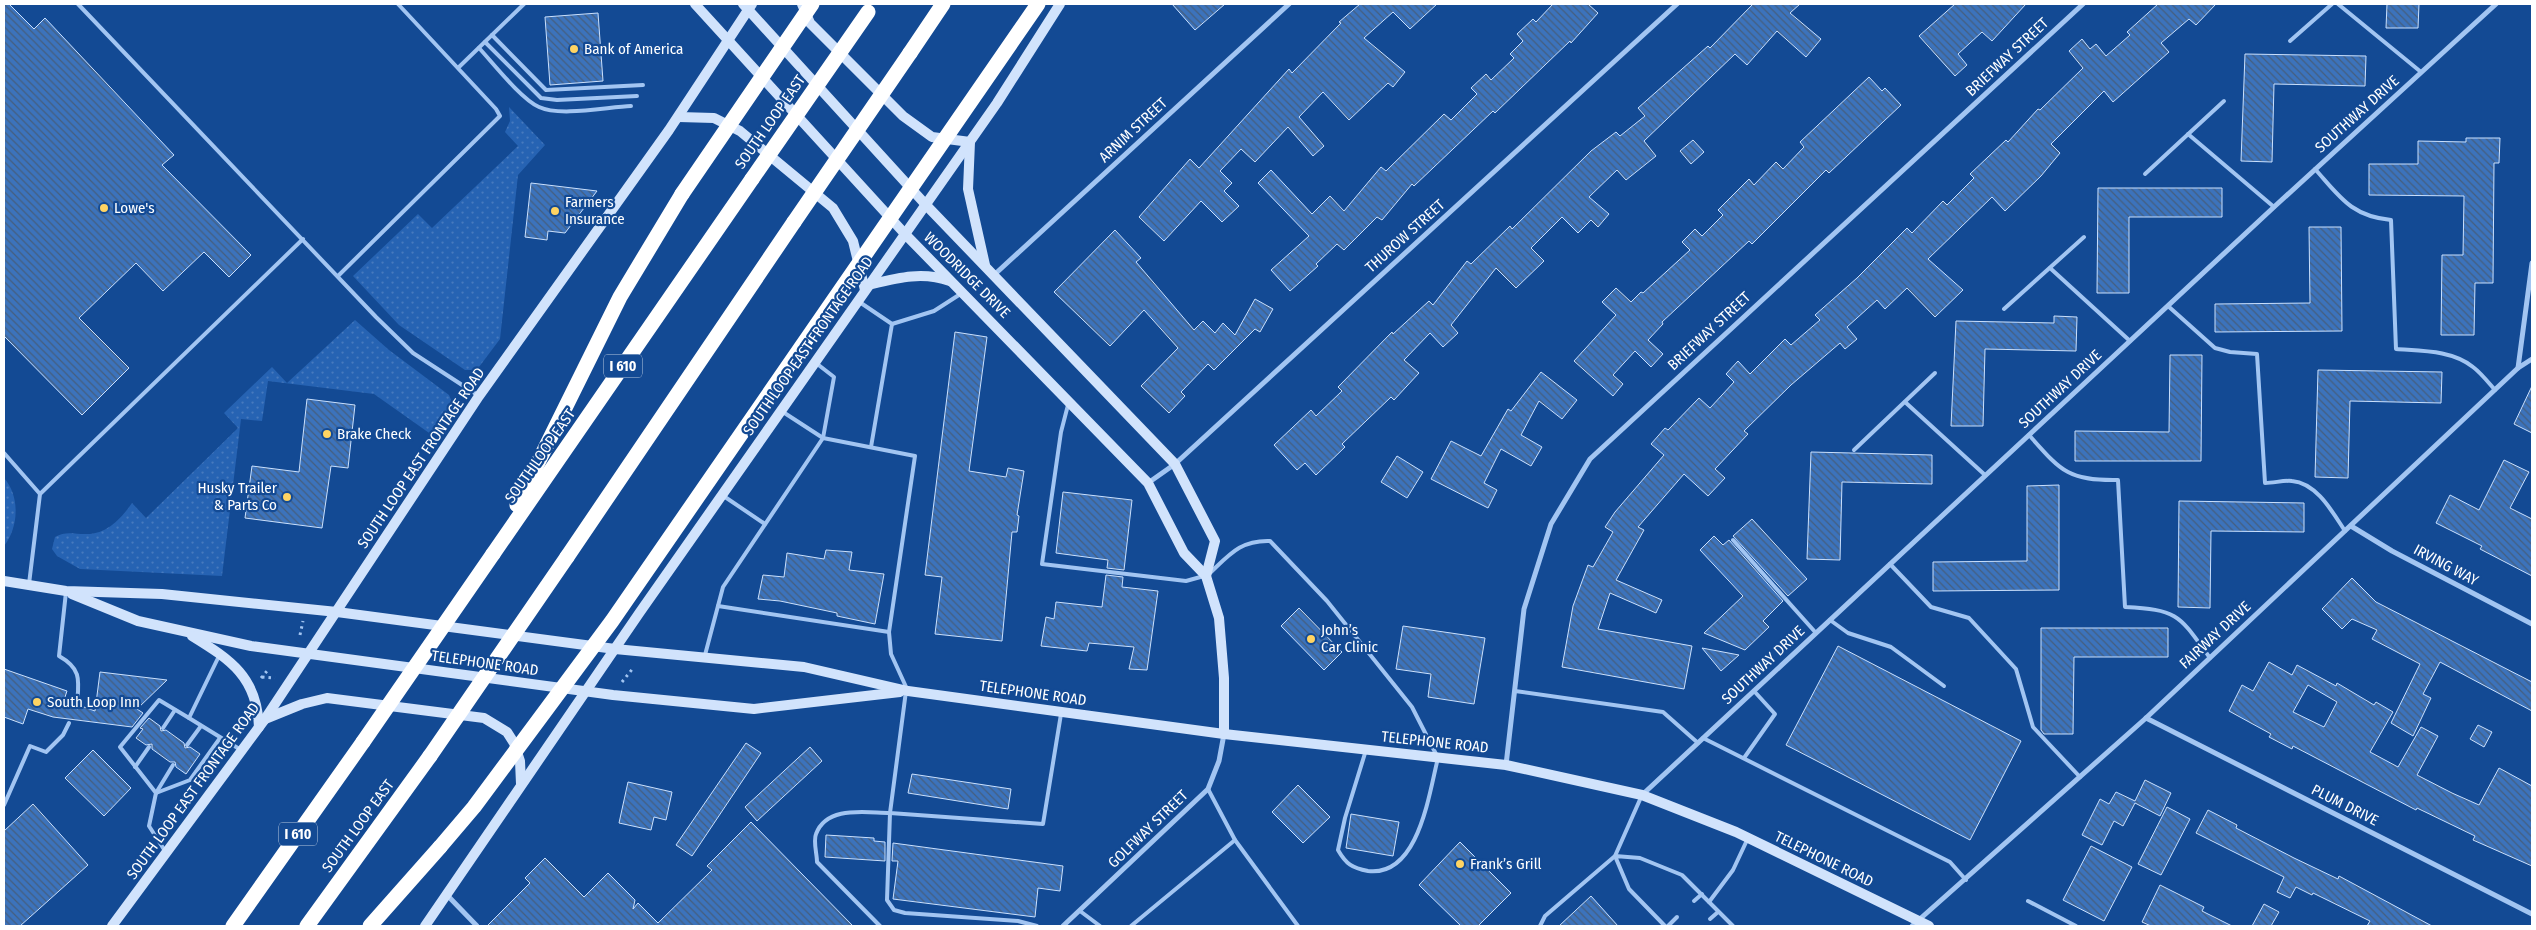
<svg xmlns="http://www.w3.org/2000/svg" width="2536" height="930" font-family="'Fira Sans Condensed',sans-serif">
	<style>
		.grass { fill: url(#grass-dots) }
		.building { fill: url(#building-back-hatch); stroke: #cae0fd; fill-rule: evenodd }
		.lines { fill: none; stroke-linecap: round; stroke-linejoin: round }
		.path { stroke: #a2c5f2; stroke-width: 3; stroke-dasharray: 2.5 4; stroke-linecap: butt }
		.service { stroke: #a2c5f2; stroke-width: 4 }
		.minor { stroke: #a2c5f2; stroke-width: 5 }
		.secondary { stroke: #d1e3fc; stroke-width: 10 }
		.motorway { stroke: #fff; stroke-width: 15 }
		.motorway-bridge { stroke: #fff; stroke-width: 15 }
		.poi-dot { fill: #ffd463; stroke: #134a94; stroke-width: 2 }
		.labels { text-anchor: middle; dominant-baseline: central; stroke-width: 4.5; stroke-linejoin: round; paint-order: stroke }
		.shield { fill: #134a94; stroke: #b8c9df; stroke-width: 1 }
		.shield-label { font-size: 14px; font-weight: bold; fill: #fff }
		.poi-label { font-size: 15px; fill: #fff; stroke: #134a94; text-anchor: start }
		.street-label { font-size: 15px; fill: #fff; stroke: #134a94 }
	</style>
	<defs>
		<pattern id="grass-dots" width="8" height="8" patternUnits="userSpaceOnUse" patternTransform="scale(1.25)"><rect width="8" height="8" fill="#2663b3"/><path d="M2 2h.1M6 6h.1" fill="none" stroke="#477abe" stroke-width="1.8" stroke-linecap="round"/></pattern>
		<pattern id="building-back-hatch" width="6" height="6" patternUnits="userSpaceOnUse" patternTransform="scale(1.25)"><rect width="6" height="6" fill="#3c73bc"/><path d="M-1 5l2 2M0 0l6 6M5-1l2 2" fill="none" stroke="#455e7e"/></pattern>
	</defs>
	<rect width="100%" height="100%" fill="#134a94"/>
	<g class="grass">
		<polygon points="509,107 545,145 518,175 500,339 479,367 474,370 465,370 399,325 353,276 418,214 432,228 518,146 505,132 510,121"/>
		<path d="M 355,320 L 389,350 L 449,395 L 452,402 L 432,435 L 374,394 L 268,381 L 262,421 L 241,419 L 222,576 L 80,569 L 57,556 L 52,549 L 55,537 C 65,531 74,534 85,534 C 106,535 121,519 132,503 L 146,518 L 238,428 L 224,413 L 272,367 L 287,383 Z"/>
		<path d="M 4,478 C 20,496 19,527 4,546 Z"/>
	</g>
	<g class="building">
		<polygon points="4,4 9,4 34,29 45,18 174,155 162,165 251,255 229,277 204,252 163,291 136,263 79,318 129,368 82,415 4,336"/>
		<polygon points="1172,4 1225,4 1195,30"/>
		<polygon points="1360,4 1437,4 1410,29 1393,12 1364,38 1405,72 1393,87 1388,83 1349,120 1323,92 1299,117 1324,146 1313,156 1288,127 1255,162 1241,149 1220,171 1232,183 1224,191 1239,206 1222,222 1201,201 1164,241 1139,217 1190,159 1199,168 1289,69 1292,73 1341,23 1339,22"/>
		<polygon points="1553,4 1588,4 1598,13 1571,43 1570,41 1495,113 1493,111 1414,186 1412,184 1382,220 1377,217 1344,250 1337,244 1316,264 1318,266 1290,291 1271,270 1309,236 1258,183 1271,170 1312,214 1330,196 1344,211 1381,167 1386,171 1444,114 1451,120 1477,94 1471,88 1486,74 1491,80 1514,58 1510,54 1523,41 1517,34 1533,19 1536,22"/>
		<polygon points="1753,4 1800,4 1790,13 1821,39 1806,57 1777,31 1747,65 1735,54 1644,141 1656,156 1626,180 1617,170 1589,197 1609,214 1598,227 1591,220 1578,233 1562,217 1531,248 1544,261 1516,288 1496,268 1451,325 1458,333 1443,347 1430,333 1404,360 1419,373 1394,400 1391,397 1342,444 1345,447 1316,475 1305,463 1297,470 1274,445 1311,410 1316,416 1342,391 1338,387 1392,332 1393,334 1429,301 1433,305 1467,261 1471,264 1510,226 1512,229 1591,151 1616,132 1620,136 1645,116 1638,108 1708,46 1710,48"/>
		<polygon points="1955,4 2026,4 1992,41 1982,32 1958,54 1967,65 1955,76 1919,36"/>
		<polygon points="2158,4 2216,4 2196,25 2189,19 2161,43 2169,52 2113,102 2104,91 2051,144 2060,153 2041,176 2005,211 1992,197 1928,259 1963,290 1935,317 1907,288 1885,309 1877,300 1847,327 1857,339 1845,349 1840,343 1791,385 1744,431 1748,434 1715,469 1725,478 1708,496 1684,474 1638,527 1644,530 1616,580 1662,600 1656,613 1610,593 1598,629 1692,646 1684,689 1562,667 1573,606 1588,565 1593,567 1613,532 1605,527 1615,512 1664,455 1651,444 1665,428 1668,430 1699,398 1710,408 1734,382 1726,374 1738,361 1750,374 1785,339 1791,345 1820,320 1815,315 1857,278 1907,228 1912,233 1943,201 1947,205 1974,178 1970,174 2006,140 2008,142 2038,109 2040,110 2083,68 2069,51 2082,39 2090,49 2096,44 2106,56 2130,35 2127,32"/>
		<polygon points="2387,4 2419,4 2418,28 2386,28"/>
		<polygon points="598,13 603,81 550,85 545,17"/>
		<polygon points="2245,54 2366,56 2365,86 2274,84 2272,162 2241,161"/>
		<polygon points="1869,77 1882,91 1885,88 1901,105 1829,173 1826,170 1752,244 1749,241 1662,322 1663,324 1648,340 1663,354 1651,367 1635,351 1613,375 1623,384 1613,396 1574,361 1616,315 1602,302 1616,288 1631,302 1641,292 1643,293 1690,250 1682,242 1695,229 1702,236 1723,215 1718,210 1749,179 1754,185 1776,162 1783,169 1804,147 1800,142"/>
		<polygon points="2466,138 2500,138 2499,163 2494,163 2493,283 2475,283 2474,335 2441,335 2442,255 2463,255 2464,196 2369,195 2369,164 2418,164 2418,141 2466,142"/>
		<polygon points="1693,140 1704,152 1691,164 1680,151"/>
		<polygon points="531,183 597,191 565,233 548,231 547,240 525,237"/>
		<polygon points="2098,188 2222,188 2222,217 2129,217 2129,293 2097,293"/>
		<polygon points="2309,227 2341,227 2342,331 2215,332 2215,304 2310,303"/>
		<polygon points="1115,230 1141,258 1136,262 1194,330 1203,321 1215,333 1223,323 1235,335 1255,299 1273,309 1260,332 1255,329 1214,370 1208,364 1181,392 1185,396 1169,413 1141,386 1178,348 1144,310 1110,346 1054,292"/>
		<polygon points="2054,316 2077,317 2076,351 1985,349 1983,426 1951,426 1956,321 2054,323"/>
		<polygon points="955,332 987,337 969,471 1006,477 1008,468 1024,471 1017,515 1019,516 1017,532 1012,532 1002,641 935,634 942,577 925,575"/>
		<polygon points="2170,355 2202,355 2201,461 2075,461 2075,431 2169,432"/>
		<polygon points="2318,370 2442,372 2441,403 2350,401 2348,478 2315,477"/>
		<polygon points="1541,372 1577,400 1562,419 1539,401 1521,435 1542,447 1531,466 1501,449 1484,483 1497,490 1488,508 1431,479 1451,441 1481,456 1508,409 1511,411"/>
		<polygon points="2532,386 2532,433 2514,424"/>
		<polygon points="307,399 355,405 348,468 331,466 322,528 245,518 252,466 299,472"/>
		<polygon points="1811,452 1932,455 1932,484 1842,482 1840,560 1807,559"/>
		<polygon points="1397,456 1423,472 1407,498 1381,482"/>
		<polygon points="2504,460 2529,472 2510,508 2532,519 2532,576 2480,549 2482,546 2436,523 2450,495 2479,510"/>
		<polygon points="2059,485 2059,590 1933,591 1933,562 2027,561 2027,486"/>
		<polygon points="1063,492 1132,500 1124,570 1107,568 1108,560 1056,553"/>
		<polygon points="2179,501 2304,503 2304,532 2211,531 2210,608 2178,607"/>
		<polygon points="1752,519 1807,579 1788,596 1733,536"/>
		<polygon points="1714,536 1723,545 1729,540 1783,601 1763,621 1769,627 1745,650 1704,633 1743,596 1700,550"/>
		<polygon points="826,550 852,552 849,570 884,574 875,624 837,616 837,613 780,601 758,599 763,575 784,577 787,553 824,559"/>
		<polygon points="1106,575 1123,577 1122,587 1158,591 1147,670 1129,669 1134,647 1089,643 1087,651 1041,646 1046,617 1054,619 1056,602 1102,607"/>
		<polygon points="2352,578 2376,602 2532,682 2532,711 2440,662 2423,694 2431,698 2413,736 2391,723 2420,664 2372,639 2377,630 2352,619 2342,629 2322,609"/>
		<polygon points="1299,608 1342,652 1324,670 1281,626"/>
		<polygon points="1403,626 1485,638 1474,704 1428,697 1431,674 1396,669"/>
		<polygon points="2041,628 2168,628 2168,657 2074,657 2073,734 2044,734 2041,730"/>
		<polygon points="1838,646 2021,741 1970,840 1786,745"/>
		<polygon points="1702,648 1739,655 1721,671"/>
		<path d="M 2269,662 L 2292,675 L 2297,665 L 2336,686 L 2337,683 L 2374,705 L 2376,702 L 2393,712 L 2370,752 L 2398,767 L 2421,727 L 2438,736 L 2417,775 L 2452,793 L 2479,805 L 2499,768 L 2532,786 L 2532,866 L 2473,840 L 2475,836 L 2417,808 L 2416,810 L 2293,746 L 2292,749 L 2269,737 L 2271,734 L 2229,711 L 2242,685 L 2253,691 ZM 2308,685 L 2337,702 L 2324,727 L 2293,712 Z"/>
		<polygon points="4,669 67,691 64,700 73,703 74,708 78,709 81,706 95,711 100,672 167,680 137,709 143,713 132,727 53,717 28,709 23,724 4,717"/>
		<polygon points="149,718 160,726 161,731 166,730 184,743 185,748 190,747 200,754 186,774 176,767 175,762 170,762 152,749 152,744 146,745 136,738 143,729 140,728"/>
		<polygon points="2478,725 2492,732 2484,747 2470,739"/>
		<polygon points="746,743 761,753 692,856 676,845"/>
		<polygon points="810,747 822,761 757,821 745,807"/>
		<polygon points="93,750 131,788 104,816 65,778"/>
		<polygon points="912,774 1011,789 1008,809 908,793"/>
		<polygon points="2145,780 2171,793 2160,816 2135,803 2123,826 2114,821 2102,845 2082,835 2100,799 2109,804 2116,792 2135,801"/>
		<polygon points="628,782 672,792 666,820 654,817 651,830 619,823"/>
		<polygon points="1298,785 1330,817 1303,843 1272,812"/>
		<polygon points="33,804 88,865 20,926 4,926 4,831"/>
		<polygon points="2167,807 2190,819 2161,875 2138,864"/>
		<polygon points="2208,810 2237,825 2236,828 2294,858 2338,879 2339,876 2432,926 2367,926 2370,921 2313,893 2312,895 2296,887 2290,898 2277,892 2284,877 2196,833"/>
		<polygon points="1351,814 1399,822 1393,856 1346,848"/>
		<polygon points="751,822 853,926 487,926 530,883 525,878 545,858 584,897 608,873 635,900 633,909 638,903 658,923 712,870 707,866"/>
		<polygon points="826,835 874,838 874,841 885,842 885,861 825,857"/>
		<polygon points="1460,842 1511,893 1478,926 1461,926 1419,885"/>
		<polygon points="893,843 1063,866 1060,891 1038,888 1035,917 893,899 898,861 892,861"/>
		<polygon points="2091,846 2132,867 2104,921 2063,900"/>
		<polygon points="2160,885 2204,907 2202,911 2232,926 2151,926 2142,922"/>
		<polygon points="1591,896 1618,926 1559,926"/>
		<polygon points="2264,904 2279,912 2271,926 2252,926"/>
	</g>
	<g class="lines">
		<g class="path">
			<polyline points="300,635 303,621"/>
			<polyline points="262,677 275,678"/>
			<polyline points="261,678 267,671"/>
			<polyline points="622,682 634,667"/>
		</g>
		<g class="service">
			<polyline points="78,4 376,317 413,353 479,396"/>
			<polyline points="2338,4 2421,72"/>
			<polyline points="492,35 546,90 643,85"/>
			<polyline points="2290,41 2332,4"/>
			<polyline points="485,42 541,98 557,100 637,96"/>
			<path d="M 479,48 C 493,63 521,99 539,107 C 560,117 607,107 631,106"/>
			<polyline points="459,67 524,4"/>
			<polyline points="2188,134 2274,207"/>
			<path d="M 2315,169 C 2340,197 2351,216 2391,220 L 2396,349 C 2421,351 2452,350 2473,367 C 2481,373 2488,382 2495,390"/>
			<polyline points="2145,174 2224,101"/>
			<polyline points="2050,268 2130,341"/>
			<polyline points="338,276 500,116 496,109 398,4"/>
			<polyline points="858,301 892,324 871,447"/>
			<path d="M 2168,306 L 2215,348 L 2230,352 L 2257,354 L 2265,483 C 2274,483 2284,480 2292,481 C 2317,483 2333,513 2345,531"/>
			<polyline points="2004,309 2084,237"/>
			<polyline points="892,324 934,311 962,293"/>
			<polyline points="1905,402 1985,475"/>
			<polyline points="1068,405 1061,432 1042,564 1186,581 1204,576"/>
			<polyline points="783,412 823,438 915,456 889,632 891,654 907,689"/>
			<path d="M 2029,435 C 2061,471 2068,481 2118,480 L 2125,607 C 2179,610 2179,615 2210,658"/>
			<polyline points="1854,450 1935,373"/>
			<polyline points="4,453 40,494"/>
			<polyline points="722,495 765,524"/>
			<polyline points="1733,540 1816,633"/>
			<polyline points="1890,564 1931,607 1969,618 2016,669 2033,727 2080,777"/>
			<path d="M 1210,573 C 1230,554 1241,540 1270,541 L 1327,601 L 1412,707 L 1438,758 C 1429,793 1419,877 1368,871 C 1352,868 1346,864 1338,850 L 1345,818 L 1366,750"/>
			<polyline points="29,584 40,494 303,239"/>
			<path d="M 66,592 L 59,656 C 82,669 79,680 77,705"/>
			<polyline points="718,606 889,632"/>
			<polyline points="1830,620 1848,633 1891,647 1944,686"/>
			<polyline points="705,655 723,587 823,438 834,377 816,363"/>
			<polyline points="219,656 189,718 241,750"/>
			<polyline points="906,691 890,813 1043,824 1061,714"/>
			<polyline points="1515,691 1663,712 1698,743"/>
			<polyline points="163,728 175,710"/>
			<polyline points="1703,738 1950,862 1966,880"/>
			<polyline points="187,745 201,726"/>
			<polyline points="1744,758 1775,714 1754,691"/>
			<polyline points="135,767 149,747"/>
			<polyline points="1208,789 1235,840 1298,926"/>
			<polyline points="156,793 190,780 220,738"/>
			<polyline points="156,793 173,765"/>
			<polyline points="4,805 30,746 46,752 63,735 69,723"/>
			<polyline points="165,851 149,826 156,793 120,747 159,700 189,718"/>
			<polyline points="1694,901 1702,894"/>
			<polyline points="2028,901 2076,926"/>
			<polyline points="1709,902 1733,870 1748,838"/>
			<polyline points="1080,911 1100,926"/>
			<polyline points="1710,919 1718,912"/>
			<path d="M 880,926 L 817,862 C 817,854 813,841 816,834 C 827,805 866,813 890,813 L 887,900 L 894,910 L 905,913 L 1018,921 L 1037,926"/>
			<polyline points="1131,926 1235,840"/>
			<polyline points="1540,926 1545,916 1615,856 1642,795"/>
			<polyline points="1665,926 1629,889 1615,856 1640,858 1682,875 1733,926"/>
			<polyline points="1668,926 1677,917"/>
		</g>
		<g class="minor">
			<polyline points="994,275 1289,4"/>
			<polyline points="2518,368 2532,263"/>
			<polyline points="1148,483 1175,464 1677,4"/>
			<polyline points="2351,526 2392,551 2532,624"/>
			<polyline points="2146,718 2532,914"/>
			<polyline points="1506,765 1524,609 1551,524 1590,459 2083,4"/>
			<polyline points="1642,795 2274,207 2496,4"/>
			<polyline points="447,895 477,926"/>
			<polyline points="1063,926 1208,789 1219,761 1224,734"/>
			<polyline points="1912,926 2146,718 2518,368 2532,359"/>
		</g>
		<g class="secondary">
			<polyline points="695,4 905,234 1148,483 1184,553 1206,576 1219,618 1224,678 1224,734"/>
			<polyline points="743,4 926,205 1175,464 1215,541 1206,576"/>
			<polyline points="802,4 810,23 903,116 932,137 970,142 968,189 985,265"/>
			<polyline points="679,117 714,118 740,131 833,208 853,241 865,290"/>
			<path d="M 868,285 C 897,278 922,271 950,281"/>
			<polyline points="4,581 66,591 162,594 337,612 615,649 804,667 908,691 1224,734 1506,765 1642,795 1736,832 1929,926"/>
			<polyline points="72,594 138,621 251,646 613,695 754,709 900,692"/>
			<path d="M 192,636 C 231,660 257,677 259,727"/>
			<polyline points="265,719 302,704 327,698 484,718 507,732 514,743 520,761 521,784"/>
			<polyline points="112,926 265,719 479,396 669,130 752,4"/>
			<polyline points="425,926 640,612 997,103 1060,4"/>
		</g>
		<g class="motorway">
			<polyline points="910,53 943,4"/>
			<polyline points="517,505 620,297 682,194"/>
			<polyline points="493,554 752,179"/>
			<polyline points="567,557 794,222"/>
			<polyline points="233,926 363,742"/>
			<polyline points="307,926 430,756"/>
			<polyline points="370,926 440,847"/>
		</g>
		<g class="motorway-bridge">
			<polyline points="752,179 868,12"/>
			<polyline points="682,194 812,4"/>
			<polyline points="794,222 910,53"/>
			<polyline points="363,742 493,554"/>
			<polyline points="430,756 567,557"/>
			<polyline points="440,847 474,807 612,621 1038,4"/>
		</g>
	</g>
	<g class="poi-dot">
		<circle cx="574" cy="49" r="5"/>
		<circle cx="104" cy="208" r="5"/>
		<circle cx="555" cy="211" r="5"/>
		<circle cx="327" cy="434" r="5"/>
		<circle cx="287" cy="497" r="5"/>
		<circle cx="1311" cy="639" r="5"/>
		<circle cx="37" cy="702" r="5"/>
		<circle cx="1460" cy="864" r="5"/>
	</g>
	<g class="labels">
		<g class="shield">
			<rect x="604" y="354.5" width="38" height="23" rx="4"/>
			<rect x="279" y="822.5" width="38" height="23" rx="4"/>
		</g>
		<g class="shield-label">
			<text x="623" y="366">I 610</text>
			<text x="298" y="834">I 610</text>
		</g>
		<g class="poi-label">
			<text x="584" y="49">Bank of America</text>
			<text x="565" y="202">Farmers<tspan x="565" dy="17">Insurance</tspan></text>
			<text x="114" y="208">Lowe's</text>
			<text x="337" y="434">Brake Check</text>
			<text x="277" y="488" text-anchor="end">Husky Trailer<tspan x="277" dy="17">&amp; Parts Co</tspan></text>
			<text x="1321" y="630">John’s<tspan x="1321" dy="17">Car Clinic</tspan></text>
			<text x="47" y="702">South Loop Inn</text>
			<text x="1470" y="864">Frank’s Grill</text>
		</g>
		<g class="street-label">
			<text transform="translate(2007 57) rotate(-43)">BRIEFWAY STREET</text>
			<text transform="translate(2357 114) rotate(-42)">SOUTHWAY DRIVE</text>
			<text transform="translate(770 122) rotate(-55)">SOUTH LOOP EAST</text>
			<text transform="translate(1133 130) rotate(-43)">ARNIM STREET</text>
			<text transform="translate(1405 236) rotate(-42)">THUROW STREET</text>
			<text transform="translate(967 275) rotate(45)">WOODRIDGE DRIVE</text>
			<text transform="translate(1709 331) rotate(-43)">BRIEFWAY STREET</text>
			<text transform="translate(808 346) rotate(-55)">SOUTH LOOP EAST FRONTAGE ROAD</text>
			<text transform="translate(2060 389) rotate(-43)">SOUTHWAY DRIVE</text>
			<text transform="translate(540 456) rotate(-55)">SOUTH LOOP EAST</text>
			<text transform="translate(421 458) rotate(-56)">SOUTH LOOP EAST FRONTAGE ROAD</text>
			<text transform="translate(2446 565) rotate(28)">IRVING WAY</text>
			<text transform="translate(2215 635) rotate(-43)">FAIRWAY DRIVE</text>
			<text transform="translate(485 663) rotate(8)">TELEPHONE ROAD</text>
			<text transform="translate(1763 665) rotate(-43)">SOUTHWAY DRIVE</text>
			<text transform="translate(1033 693) rotate(8)">TELEPHONE ROAD</text>
			<text transform="translate(1435 742) rotate(6)">TELEPHONE ROAD</text>
			<text transform="translate(193 791) rotate(-54)">SOUTH LOOP EAST FRONTAGE ROAD</text>
			<text transform="translate(2345 805) rotate(27)">PLUM DRIVE</text>
			<text transform="translate(358 826) rotate(-54)">SOUTH LOOP EAST</text>
			<text transform="translate(1148 829) rotate(-44)">GOLFWAY STREET</text>
			<text transform="translate(1824 859) rotate(26)">TELEPHONE ROAD</text>
		</g>
	</g>
	<rect width="2536" height="930" fill="none" stroke="#ffffff" stroke-width="10"/>
</svg>
